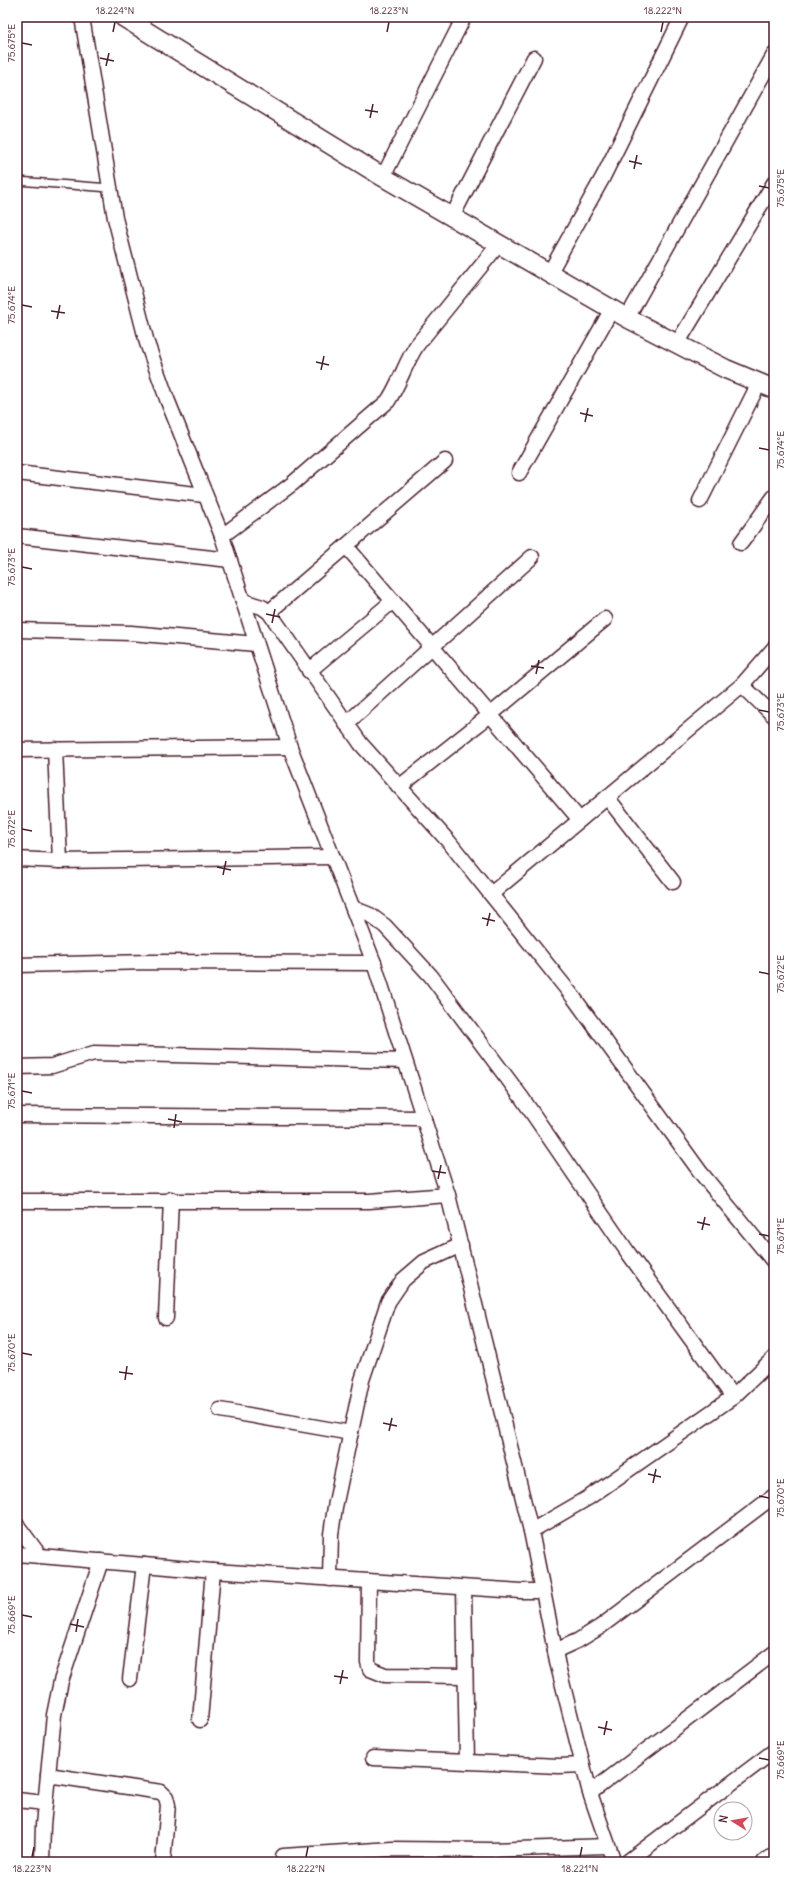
<svg xmlns="http://www.w3.org/2000/svg" width="791" height="1879" font-family="Delius,sans-serif">
	<style>
		.lines { fill: none; stroke-linecap: round; stroke-linejoin: round }
		.service-casing { stroke: #4a1f2b; stroke-width: 10 }
		.minor-casing { stroke: #4a1f2b; stroke-width: 17 }
		.tertiary-casing { stroke: #4a1f2b; stroke-width: 21 }
		.service { stroke: #fff; stroke-width: 7 }
		.minor { stroke: #fff; stroke-width: 14 }
		.tertiary { stroke: #fff; stroke-width: 18 }
		.ticks { fill: none; stroke: #4a1f2b; stroke-width: 1.5 }
		.neatline { fill: none; stroke: #4a1f2b; stroke-width: 1.5 }
		.ticks-label { font-size: 10px; text-anchor: middle; fill: #4a1f2b }
	</style>
	<rect width="100%" height="100%" fill="#fff"/>
	<filter id="ink" filterUnits="userSpaceOnUse"><feTurbulence type="fractalNoise" baseFrequency=".025" numOctaves="2"/><feDisplacementMap in="SourceGraphic" scale="8" xChannelSelector="R" yChannelSelector="G"/><feConvolveMatrix kernelMatrix="1 2 1 2 8 2 1 2 1" color-interpolation-filters="sRGB"/></filter>
	<g filter="url(#ink)">
		<g class="lines">
			<defs>
				<polyline id="service" points="17,181 110,188"/>
				<g id="minor">
					<polyline points="82,17 115,218 147,343 167,399 222,536 290,747 374,963 448,1195 531,1531 558,1666 590,1793 614,1862"/>
					<polyline points="383,177 464,17"/>
					<polyline points="452,217 534,58"/>
					<polyline points="550,272 603,177 682,17"/>
					<polyline points="627,318 774,55"/>
					<polyline points="677,344 774,183"/>
					<polyline points="17,473 204,495"/>
					<polyline points="519,473 612,309"/>
					<polyline points="700,501 759,383"/>
					<polyline points="17,536 230,560"/>
					<path d="M 222,536 L 292,484 L 388,401 C 400,383 405,363 417,345 L 499,244"/>
					<polyline points="741,543 774,497"/>
					<polyline points="346,546 580,820"/>
					<polyline points="243,601 262,607 269,612 361,744 449,842 574,998 701,1173 774,1262"/>
					<polyline points="269,612 445,461"/>
					<polyline points="17,630 131,633 256,644"/>
					<polyline points="309,671 393,601"/>
					<polyline points="742,685 774,716"/>
					<polyline points="346,724 532,557"/>
					<polyline points="55,749 60,861"/>
					<polyline points="17,750 290,747"/>
					<polyline points="399,787 490,715 605,619"/>
					<polyline points="607,797 673,882"/>
					<polyline points="17,859 60,861 332,857"/>
					<polyline points="491,894 742,685 774,648"/>
					<polyline points="353,908 370,915 385,926 431,976 522,1098 629,1254 733,1397"/>
					<polyline points="17,965 151,962 374,963"/>
					<polyline points="17,1067 52,1066 94,1053 405,1061"/>
					<polyline points="17,1115 424,1118"/>
					<polyline points="17,1201 369,1201 448,1195"/>
					<polyline points="166,1318 171,1199"/>
					<polyline points="220,1410 351,1433"/>
					<polyline points="17,1525 40,1556"/>
					<polyline points="531,1531 588,1498 733,1397 774,1358"/>
					<polyline points="17,1554 213,1571 521,1591 543,1591"/>
					<polyline points="330,1579 331,1534 335,1507 362,1380 388,1302 403,1280 424,1262 461,1245"/>
					<polyline points="369,1581 368,1662 370,1669 385,1675 465,1676"/>
					<polyline points="464,1588 467,1762"/>
					<polyline points="555,1651 579,1640 600,1627 774,1496"/>
					<polyline points="130,1679 144,1565"/>
					<polyline points="200,1720 213,1571"/>
					<polyline points="373,1758 559,1766 583,1765"/>
					<polyline points="48,1775 161,1792 166,1797 168,1805 163,1862"/>
					<polyline points="590,1793 774,1653"/>
					<polyline points="17,1800 45,1803"/>
					<polyline points="283,1856 392,1849 491,1850 608,1846"/>
					<polyline points="42,1862 43,1825 54,1715 61,1681 101,1561"/>
					<polyline points="627,1862 774,1751"/>
					<polyline points="764,1862 774,1855"/>
				</g>
				<polyline id="tertiary" points="123,17 383,177 627,318 726,369 774,389"/>
			</defs>
			<use href="#service" class="service-casing"/>
			<use href="#minor" class="minor-casing"/>
			<use href="#tertiary" class="tertiary-casing"/>
			<use href="#service" class="service"/>
			<use href="#minor" class="minor"/>
			<use href="#tertiary" class="tertiary"/>
		</g>
	</g>
	<path class="ticks" d="M 113,32 L 115,22M 387,32 L 389,22M 661,32 L 663,22M 22,43 L 32,45M 100,58 L 114,61M 106,66 L 109,53M 365,110 L 378,112M 370,118 L 373,104M 629,161 L 642,164M 634,169 L 637,155M 759,186 L 769,188M 22,305 L 32,307M 51,311 L 65,313M 57,319 L 60,305M 316,362 L 329,365M 321,370 L 324,356M 580,413 L 593,416M 585,422 L 588,408M 759,448 L 769,450M 22,567 L 32,569M 266,614 L 280,617M 272,623 L 275,609M 531,666 L 544,668M 536,674 L 539,660M 759,710 L 769,712M 22,829 L 32,831M 217,867 L 231,870M 223,875 L 226,861M 482,918 L 495,921M 487,926 L 490,913M 759,972 L 769,974M 22,1091 L 32,1093M 168,1119 L 182,1122M 174,1128 L 176,1114M 432,1171 L 446,1173M 438,1179 L 441,1165M 697,1222 L 710,1225M 702,1230 L 705,1217M 759,1234 L 769,1236M 22,1353 L 32,1355M 119,1372 L 133,1374M 125,1380 L 127,1366M 383,1423 L 397,1426M 389,1431 L 392,1418M 648,1474 L 661,1477M 653,1483 L 656,1469M 759,1496 L 769,1498M 22,1615 L 32,1617M 70,1624 L 84,1627M 76,1632 L 78,1619M 334,1676 L 348,1678M 340,1684 L 343,1670M 598,1727 L 612,1730M 604,1735 L 607,1721M 759,1758 L 769,1760M 32,1857 L 34,1847M 306,1857 L 308,1847M 580,1857 L 582,1847"/>
	<rect width="791" height="1879" fill="none" stroke="#fff" stroke-width="44"/>
	<g transform="translate(733 1821) rotate(281)"><circle r="19" fill="#ffffff" stroke="#b7a5aa"/>
	<path d="M0-3L7 15L0 10L-7 15Z" fill="#d1495b"/>
	<text y="-6" font-size="11" font-weight="bold" text-anchor="middle" fill="#4a1f2b">N</text>
	</g>
	<rect x="22" y="22" width="747" height="1835" class="neatline"/>
	<g class="ticks-label">
		<text x="115" y="14">18.224°N</text>
		<text x="389" y="14">18.223°N</text>
		<text x="663" y="14">18.222°N</text>
		<text transform="translate(11 43) rotate(-90)" y="4">75.675°E</text>
		<text transform="translate(780 188) rotate(-90)" y="4">75.675°E</text>
		<text transform="translate(11 305) rotate(-90)" y="4">75.674°E</text>
		<text transform="translate(780 450) rotate(-90)" y="4">75.674°E</text>
		<text transform="translate(11 567) rotate(-90)" y="4">75.673°E</text>
		<text transform="translate(780 712) rotate(-90)" y="4">75.673°E</text>
		<text transform="translate(11 829) rotate(-90)" y="4">75.672°E</text>
		<text transform="translate(780 974) rotate(-90)" y="4">75.672°E</text>
		<text transform="translate(11 1091) rotate(-90)" y="4">75.671°E</text>
		<text transform="translate(780 1236) rotate(-90)" y="4">75.671°E</text>
		<text transform="translate(11 1353) rotate(-90)" y="4">75.670°E</text>
		<text transform="translate(780 1498) rotate(-90)" y="4">75.670°E</text>
		<text transform="translate(11 1615) rotate(-90)" y="4">75.669°E</text>
		<text transform="translate(780 1760) rotate(-90)" y="4">75.669°E</text>
		<text x="32" y="1872">18.223°N</text>
		<text x="306" y="1872">18.222°N</text>
		<text x="580" y="1872">18.221°N</text>
	</g>
</svg>
